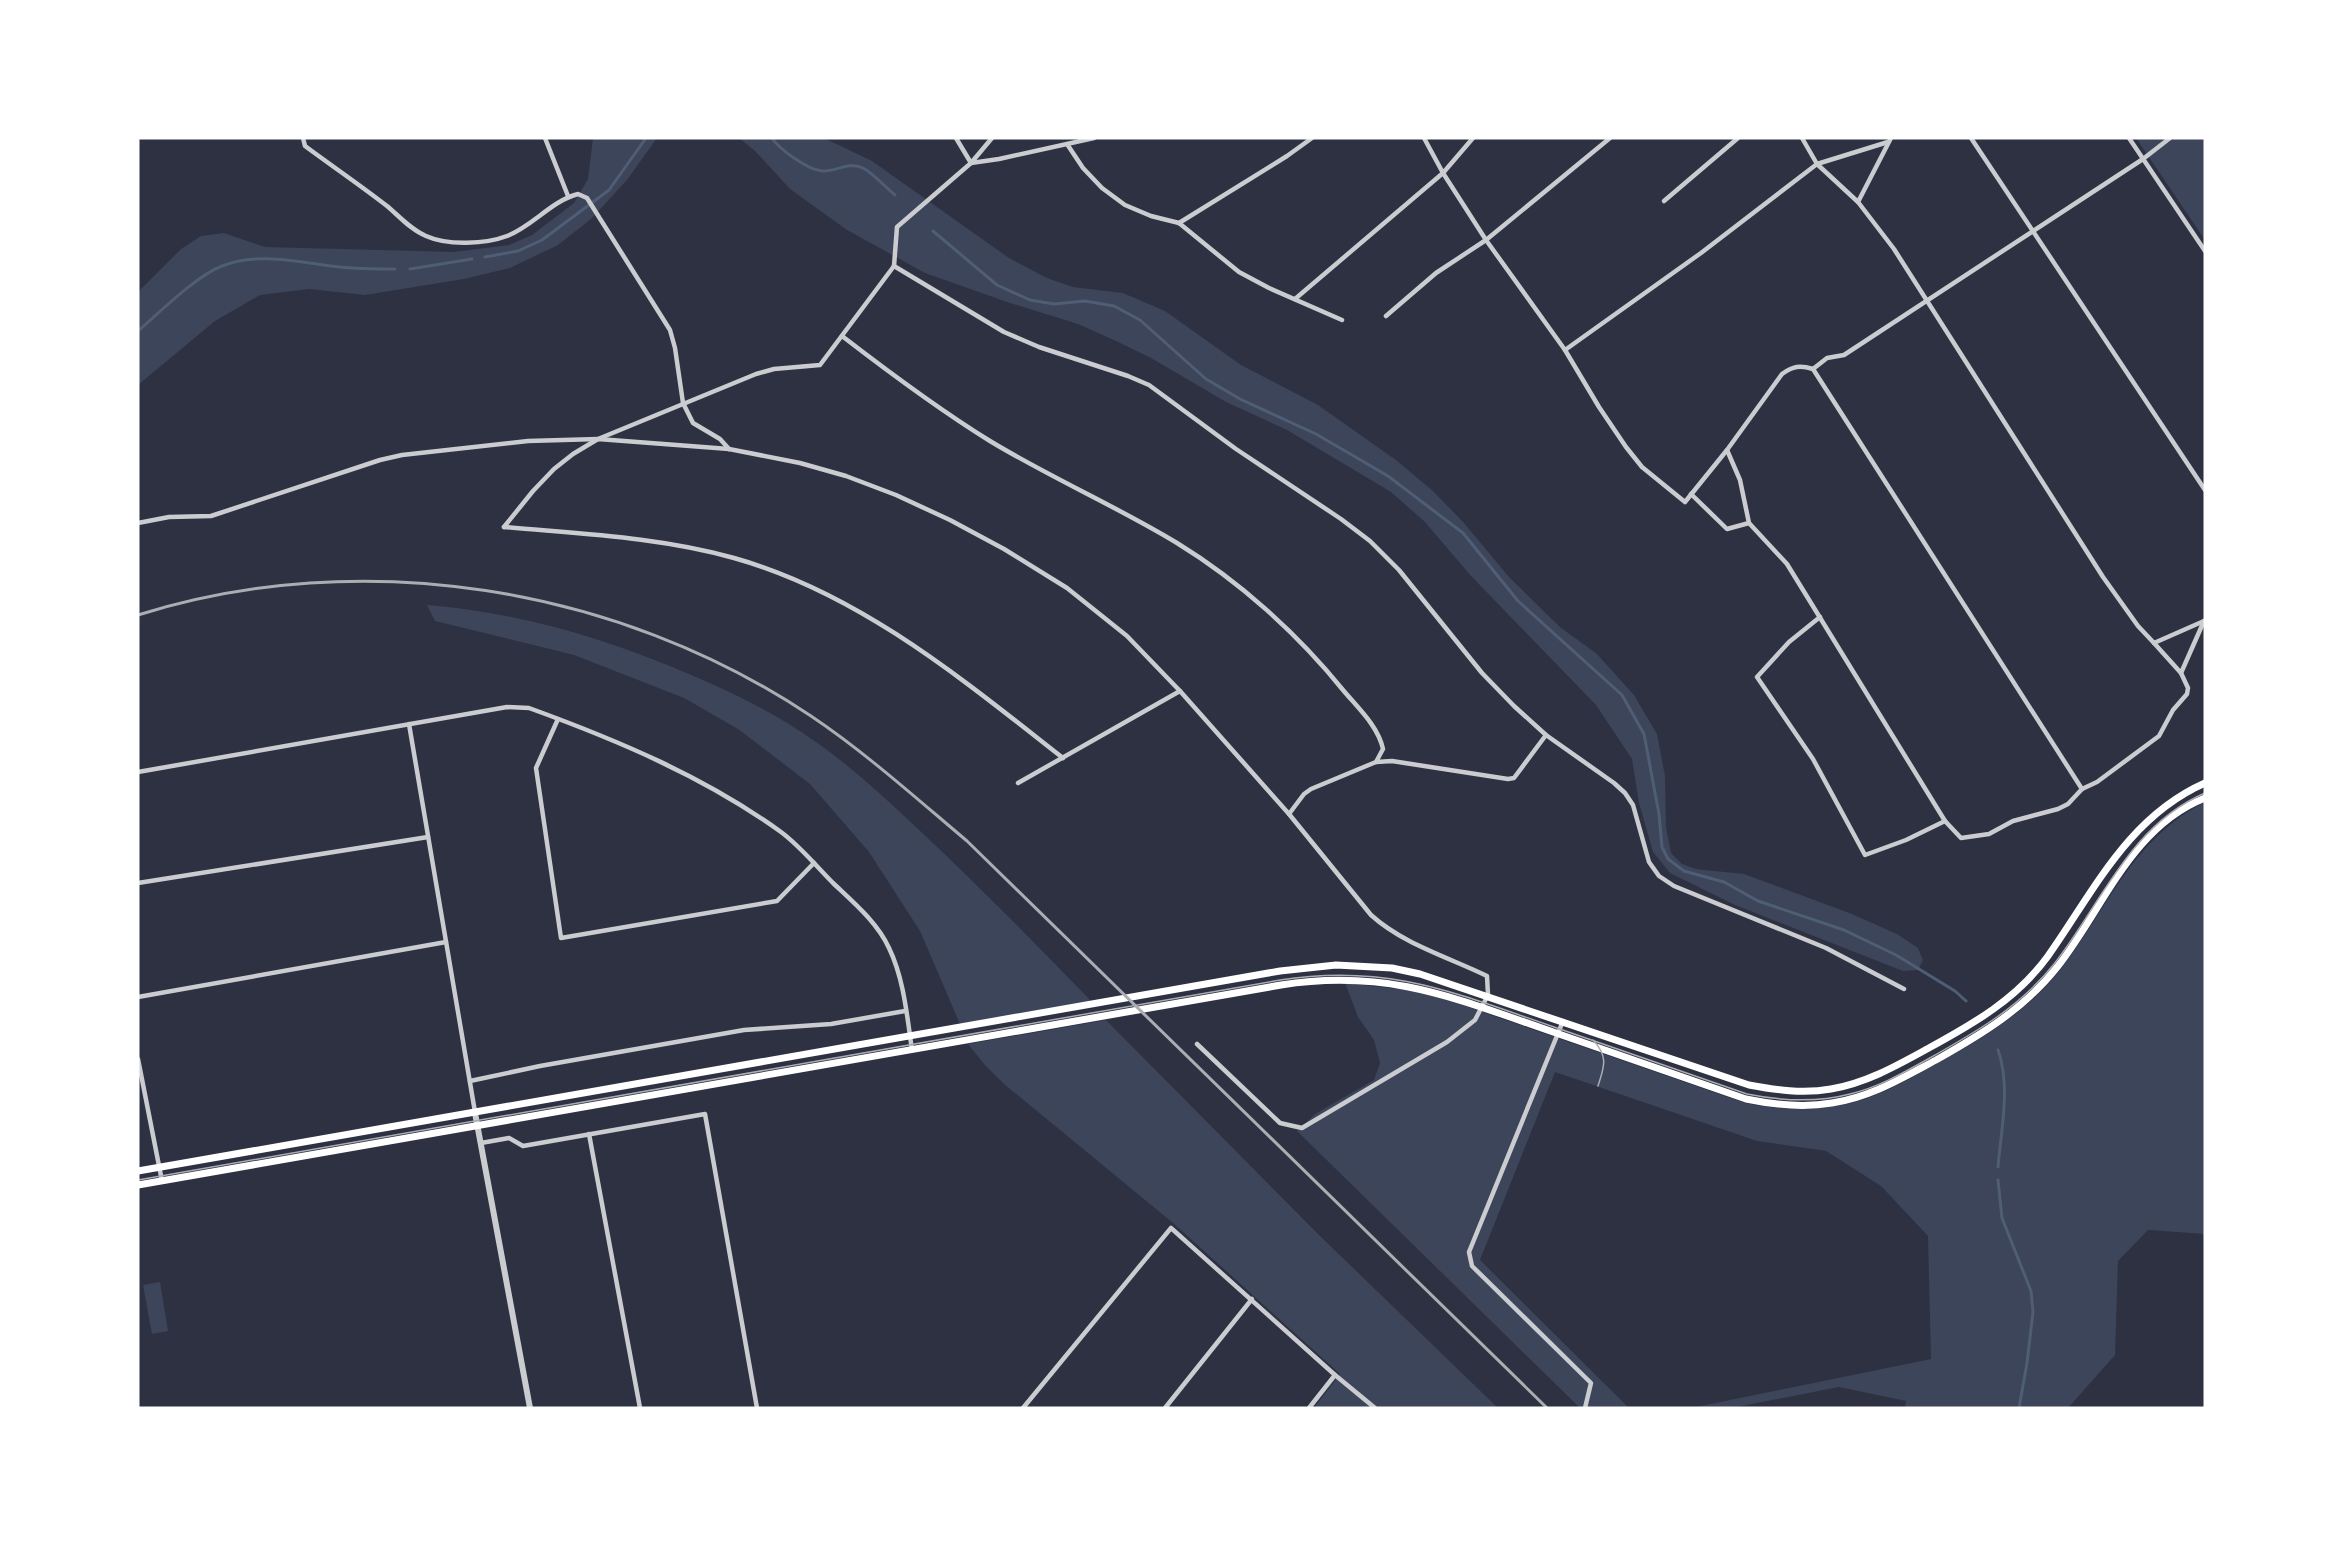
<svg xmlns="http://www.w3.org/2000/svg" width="2343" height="1546" font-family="'Sofia Sans Condensed',sans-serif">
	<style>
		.green { fill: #3c4559 }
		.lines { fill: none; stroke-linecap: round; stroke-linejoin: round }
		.stream { stroke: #4f5d75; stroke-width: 3 }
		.minor { stroke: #caccd0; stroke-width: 4.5 }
		.tertiary { stroke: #caccd0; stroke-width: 6 }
		.secondary { stroke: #fff; stroke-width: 7 }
		.tram { stroke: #abadb3; stroke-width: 1.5 }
		.rail { stroke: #abadb3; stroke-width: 3 }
	</style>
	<rect width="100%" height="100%" fill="#2d3142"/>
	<g class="green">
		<polygon points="593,138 657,138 627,180 591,219 558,245 510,268 464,279 365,295 309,289 260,295 215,321 138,385 138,292 181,249 201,236 224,233 265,247 454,252 509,245 532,235 574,203 588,179"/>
		<polygon points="739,138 824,138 872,161 1009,258 1047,278 1073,287 1123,293 1165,311 1241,365 1318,405 1396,460 1433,491 1464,523 1509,577 1560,627 1597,654 1634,695 1657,734 1665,776 1666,827 1671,853 1682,864 1696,869 1744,874 1852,914 1897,934 1918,948 1923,960 1918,970 1903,971 1735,905 1670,873 1653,852 1639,803 1632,759 1596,705 1471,576 1425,522 1391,492 1287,430 1226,402 1151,358 1116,341 1078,324 1007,302 925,273 847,230 790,189 755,151"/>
		<polygon points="2136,138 2205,138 2205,240"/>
		<path d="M 427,605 C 522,613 602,637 689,674 C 732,692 775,713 813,740 C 851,766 884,797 917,828 C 977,884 1034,942 1091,1001 L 960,1024 L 920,931 L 869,852 L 810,784 L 738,729 L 684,698 L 574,655 L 435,621 Z"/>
		<path d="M 2205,802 L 2205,1234 L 2148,1230 L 2118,1261 L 2115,1355 L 2068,1408 L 1905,1408 L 1906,1401 L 1839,1387 L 1732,1408 L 1691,1408 L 1931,1359 L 1928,1236 L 1881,1186 L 1826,1151 L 1757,1141 L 1555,1072 L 1480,1260 L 1629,1408 L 1580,1408 L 1297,1131 L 1315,1114 L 1374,1080 L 1380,1063 L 1374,1040 L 1358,1017 L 1345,983 L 1416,991 L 1442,998 L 1745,1103 C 1774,1109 1802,1111 1831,1107 C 1870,1102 1902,1083 1936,1064 C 1983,1038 2027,1012 2061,969 C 2108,908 2132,839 2205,802 Z"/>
		<polygon points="1106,1020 1317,1233 1498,1408 1314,1408 1340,1374 1173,1223 1004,1084 984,1064 968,1044"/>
		<polygon points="160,1282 168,1331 152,1334 143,1285"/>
	</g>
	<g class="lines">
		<g class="stream">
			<path d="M 772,138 C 779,149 808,170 822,171 C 836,172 848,161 863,168 C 874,174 885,187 895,195"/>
			<polyline points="933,231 997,285 1030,300 1054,304 1085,301 1114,306 1140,320 1206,379 1240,399 1316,434 1388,476 1463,533 1518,601 1622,695 1644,734 1659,814 1662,847 1668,859 1684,871 1724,882 1758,901 1844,930 1896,955 1955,991 1966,1001"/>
			<polyline points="485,257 518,251 542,240 609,190 646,138"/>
			<polyline points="410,269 472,259"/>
			<path d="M 138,331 C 160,312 196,276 222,266 C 260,251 301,263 340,267 C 358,269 377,269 395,269"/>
			<path d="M 1998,1167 C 2001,1130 2011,1086 1998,1050"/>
			<polyline points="1998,1180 2002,1218 2031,1291 2033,1312 2027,1363 2019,1408"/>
		</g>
		<g class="minor">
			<path d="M 303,138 L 305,146 C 332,166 360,185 387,206 C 399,216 411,230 426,236 C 448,246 486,244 507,236 C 533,226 551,201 578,194 L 587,198 L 670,330 L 675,348 L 683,403 L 693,423 L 720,439 L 729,449"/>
			<polyline points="545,138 568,196"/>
			<polyline points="956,138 971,163"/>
			<path d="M 1424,138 L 1443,173 L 1486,240 L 1565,350 L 1599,407 L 1626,447 L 1642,467 L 1685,502 L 1727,450 L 1782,374 C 1793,366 1800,365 1813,369"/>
			<polyline points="1802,138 1817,164 1858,202 1894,249 2103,577 2138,626 2154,643"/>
			<polyline points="1971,138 2205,490"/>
			<polyline points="2129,138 2205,251"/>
			<polyline points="1067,144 1083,168 1102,188 1125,205 1151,216 1179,223 1239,272 1269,288 1342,320"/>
			<polyline points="971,163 999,159 1094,138"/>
			<polyline points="1664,201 1738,138"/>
			<polyline points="1858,202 1891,138"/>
			<polyline points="1179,223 1287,156 1312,138"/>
			<polyline points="894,266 1004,332 1039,347 1128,376 1149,385 1236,449 1341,519 1370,541 1399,570 1482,673 1514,706 1546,735 1614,783 1625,793 1633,805 1649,862 1659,876 1674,886 1826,948 1904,989"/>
			<polyline points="894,266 897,227 971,163 992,138"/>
			<polyline points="1295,299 1443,173 1473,138"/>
			<polyline points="1386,316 1436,273 1486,240 1610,138"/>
			<path d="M 842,336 C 890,373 938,409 990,441 C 1051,478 1116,506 1177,543 C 1239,581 1297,633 1343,690 C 1358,708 1378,726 1383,749 L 1376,762"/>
			<polyline points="1565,350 1701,253 1817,164 1888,142"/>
			<polyline points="1813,369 2082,789"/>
			<polyline points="1813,369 1827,358 1844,355 2143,159 2170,138"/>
			<polyline points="1727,450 1740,480 1749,523 1787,564 1945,821 1961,838 1989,834 2013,821 2058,809 2068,804 2082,789 2097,782 2159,736 2173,710 2187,694 2188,688 2181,673 2154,643 2204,621"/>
			<polyline points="1691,494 1727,529 1749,523"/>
			<path d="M 138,523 L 169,517 L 211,516 L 380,460 L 402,455 L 528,441 L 598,439 L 729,449 L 800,463 L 846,476 L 896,495 L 950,520 L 1004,549 L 1067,588 L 1127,636 L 1180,691 L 1289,814 L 1371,915 C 1403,944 1448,957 1487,976 L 1488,995 L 1475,1020 L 1447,1042 L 1302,1128 L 1280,1123 L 1197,1044"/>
			<path d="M 504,527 C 581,534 659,537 734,558 C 859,593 962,679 1063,758"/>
			<polyline points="504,527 533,491 554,469 573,454 598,439 756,374 774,369 820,365 894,266"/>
			<polyline points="1820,617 1789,642 1757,677 1813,759 1865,855 1906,840 1945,821"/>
			<polyline points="2181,673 2204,621"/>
			<polyline points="558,719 536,768 561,938 777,901 814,863"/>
			<polyline points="409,724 475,1112"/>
			<path d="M 138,772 L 507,707 L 529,708 C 617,740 705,777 781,832 C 800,846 816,866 833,883 C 853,902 877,922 889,948 C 904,979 907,1016 912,1050"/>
			<polyline points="1018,783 1180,691"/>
			<polyline points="1289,814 1304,794 1311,789 1376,762 1392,761 1508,779 1514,778 1546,735"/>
			<polyline points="138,883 428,837"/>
			<polyline points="138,997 446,942"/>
			<polyline points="1563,1021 1469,1252 1472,1266 1591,1383 1585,1408"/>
			<polyline points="138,1059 162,1181"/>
			<polyline points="470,1081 540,1066 744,1030 831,1024 905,1011"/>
			<polyline points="589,1134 640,1408"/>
			<polyline points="481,1143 509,1138 523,1146 705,1114 757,1408"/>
			<polyline points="1023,1408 1171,1228 1335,1375 1375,1408"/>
			<polyline points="1165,1408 1252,1299"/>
			<polyline points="1309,1408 1335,1375"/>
		</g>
		<polyline class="tertiary" points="475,1113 530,1408"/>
		<g class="secondary">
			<path d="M 138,1171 L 1280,971 L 1336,965 L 1392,968 L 1420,974 L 1749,1085 C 1776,1090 1803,1094 1831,1089 C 1866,1083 1896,1066 1927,1049 C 1973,1024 2017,999 2048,956 C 2094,891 2128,817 2205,783"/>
			<path d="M 138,1185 L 1281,985 C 1389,968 1457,999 1556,1033 C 1619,1055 1683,1077 1746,1099 C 1775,1105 1803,1108 1832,1103 C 1871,1097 1902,1078 1936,1060 C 1982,1034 2024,1009 2058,966 C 2103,909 2131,827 2205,798"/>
		</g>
		<g class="tram">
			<path d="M 1593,1040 C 1609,1057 1604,1067 1598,1086"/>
			<path d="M 138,1180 L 1280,980 C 1388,963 1455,993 1554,1027 C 1618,1049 1683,1072 1747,1094 C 1782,1101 1816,1103 1850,1094 C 1879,1087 1903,1073 1928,1059 C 1976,1032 2020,1007 2054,964 C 2101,904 2130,825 2205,793"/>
		</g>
		<path class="rail" d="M 138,615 C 361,545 617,586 811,716 C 866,753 916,798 967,841 L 1547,1408"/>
	</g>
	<rect width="2343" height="1546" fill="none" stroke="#ffffff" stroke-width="279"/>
</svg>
